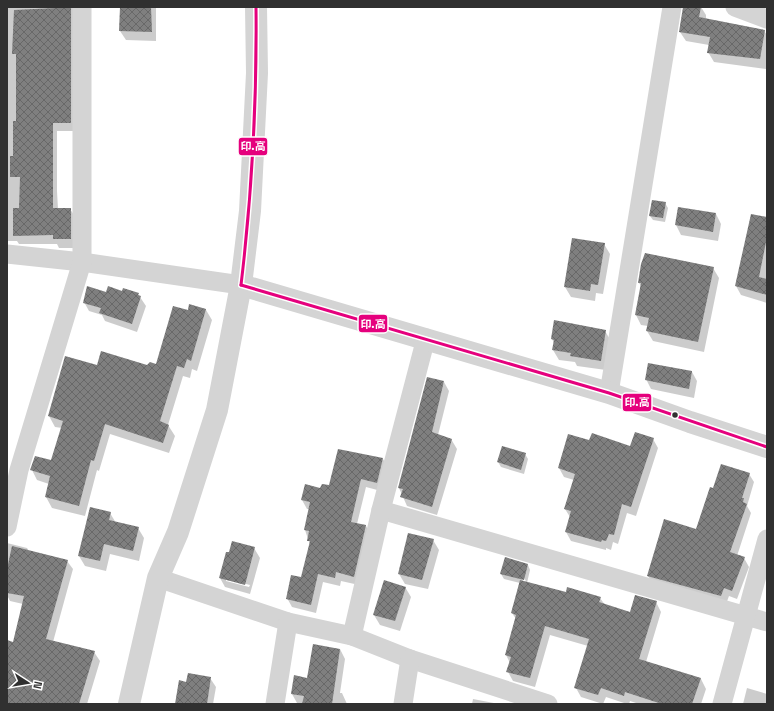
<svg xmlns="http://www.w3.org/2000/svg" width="774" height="711" font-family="'Space Grotesk','Noto Sans JP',sans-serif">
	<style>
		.shadow { fill: #0003; fill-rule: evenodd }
		.building { fill: url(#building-cross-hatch) }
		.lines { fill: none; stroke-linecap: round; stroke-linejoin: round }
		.minor { stroke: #d4d4d4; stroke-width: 19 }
		.tertiary { stroke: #d4d4d4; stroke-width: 22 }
		.bus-1-casing { stroke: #fff; stroke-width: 6 }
		.bus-1 { stroke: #e5007d; stroke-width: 3 }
		.bus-dot { fill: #303030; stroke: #fff; stroke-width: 1.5 }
		.line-badge { stroke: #fff; stroke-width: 1.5 }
		.badge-label { font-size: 11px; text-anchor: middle; font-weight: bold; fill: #fff }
	</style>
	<defs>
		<pattern id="building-cross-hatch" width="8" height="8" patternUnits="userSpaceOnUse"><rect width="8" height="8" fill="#7f7f7f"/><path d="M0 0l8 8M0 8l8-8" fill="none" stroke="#686868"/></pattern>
	</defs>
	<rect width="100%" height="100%" fill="#fff"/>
	<g class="shadow">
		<polygon points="7,7 76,7 76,131 57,131 57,191 58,209 70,209 76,218 76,248 59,248 57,244 19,244 17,241 7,241"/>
		<polygon points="120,7 156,7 156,41 126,40 120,31"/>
		<polygon points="684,7 701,7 706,15 706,19 764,31 767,35 766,69 714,62 708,52 709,45 686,41 680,32"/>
		<polygon points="665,203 668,208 665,222 653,220 650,216"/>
		<polygon points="716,214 721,224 718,241 681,235 676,225"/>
		<polygon points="767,219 767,303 741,295 736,286"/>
		<polygon points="604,244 610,254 603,294 596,293 595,301 571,297 565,287"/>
		<polygon points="646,254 713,268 719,278 704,352 653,341 647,331 648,326 641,325 636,315 641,286 639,283 642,265"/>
		<polygon points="123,292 138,294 146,306 137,332 105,321 102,315 89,311 84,302 107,293"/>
		<polygon points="206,310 212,320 197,371 192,369 190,378 183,376 168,425 175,436 169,453 110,434 99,471 97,470 85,516 52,508 46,497 49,484 37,480 32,470 52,461 62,428 55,427 49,416 98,367 156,365 188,311"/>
		<polygon points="605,331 611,341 606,370 577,366 575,362 559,360 553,350 554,343 552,339"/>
		<polygon points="692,372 697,381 694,398 651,389 646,379"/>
		<polygon points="444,382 449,391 438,435 451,439 457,449 437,515 407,506 399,488"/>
		<polygon points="569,435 590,442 631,447 653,439 658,448 636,516 627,513 618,544 613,542 611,550 606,548 606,550 571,541 566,532 570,517 565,509 574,480 564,477 559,468"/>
		<polygon points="525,454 528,459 524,474 501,467 498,462"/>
		<polygon points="383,459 388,468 381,491 366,487 357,524 366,526 371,535 359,585 341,581 340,586 323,582 316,613 292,607 287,598 302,578 310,545 305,530 310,509 307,509 302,500"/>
		<polygon points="749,474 754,482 747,506 751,513 737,556 744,558 749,567 737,599 729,596 726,604 653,584 648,576 697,530 714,489"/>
		<polygon points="110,513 116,523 138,528 144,538 139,561 110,554 106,571 85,566 79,556"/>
		<polygon points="433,540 439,550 428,589 405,584 399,574"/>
		<polygon points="7,543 27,548 29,551 67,561 73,569 53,642 94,652 100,661 87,704 7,704 7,641 14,643 23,604 10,601 7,595"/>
		<path d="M 254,548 L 260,558 L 250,594 L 225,587 L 220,578 L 229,554 ZM 226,579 L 250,585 L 249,587 L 226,581 Z"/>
		<path d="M 528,565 L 530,570 L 527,583 L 566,594 L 600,598 L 605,605 L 631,613 L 656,602 L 661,612 L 646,662 L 701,679 L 706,689 L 701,704 L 639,704 L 630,701 L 629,704 L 627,704 L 606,697 L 603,704 L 581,697 L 576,688 L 588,646 L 550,635 L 535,687 L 513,681 L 508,672 L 510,663 L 506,655 L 516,619 L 512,613 L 520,583 L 504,579 L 501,574 ZM 523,576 L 527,583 L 524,583 L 521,577 Z"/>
		<polygon points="405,587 411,597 400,631 380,625 374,615"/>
		<polygon points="340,649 345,659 340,693 342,693 347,704 297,703 292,694"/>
		<polygon points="210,678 216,687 213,704 176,704 187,683"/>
		<polygon points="747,688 767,694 767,704 743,704"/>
		<polygon points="473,699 499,704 472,704"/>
	</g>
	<g class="building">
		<polygon points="120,7 151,7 152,32 119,31"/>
		<polygon points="683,7 701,7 699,17 765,30 760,59 707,53 710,37 679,32"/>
		<polygon points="56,8 71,8 71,123 53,123 53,208 71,208 71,239 53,239 53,235 13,236 13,208 19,208 20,177 10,177 10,156 13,156 13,121 16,121 16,54 12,54 14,10"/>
		<polygon points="652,200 666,202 663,218 649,216"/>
		<polygon points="678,207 716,213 713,232 675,225"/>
		<polygon points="751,214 767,217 767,237 759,277 767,279 767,295 735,286"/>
		<polygon points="572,238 605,243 598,285 591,284 590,291 564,287"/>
		<polygon points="645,253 714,267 698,342 646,331 649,318 635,315 641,283 638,283 641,264"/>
		<polygon points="87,286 106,292 108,286 122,291 123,288 139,293 138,295 141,296 132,324 99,313 101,308 83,303"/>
		<polygon points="189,304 206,309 191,361 187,359 184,368 177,366 160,421 169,425 163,443 105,424 94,461 91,460 79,506 45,497 50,476 30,470 35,456 51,460 63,421 48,416 65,356 97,365 101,351 147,365 150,362 156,364 173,306 188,310"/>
		<polygon points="554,320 606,330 601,361 570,356 571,353 552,350 554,340 551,339"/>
		<polygon points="648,363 692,371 689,389 645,380"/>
		<polygon points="427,377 444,381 432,432 452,439 432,507 400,497 403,489 398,488"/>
		<polygon points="635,432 654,438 631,507 622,504 614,535 609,534 606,541 602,540 601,542 565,532 571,511 564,509 575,474 558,468 568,434 589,440 592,433 630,446"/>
		<polygon points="502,446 526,453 521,470 497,462"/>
		<polygon points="338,449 383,458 377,483 361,479 351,522 366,525 354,577 336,572 335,578 318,574 311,605 286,599 291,575 301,577 310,541 307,541 309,531 304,530 310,502 301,500 305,484 320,488 322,484 329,485"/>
		<polygon points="721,464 750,473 742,498 744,498 743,502 747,504 730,552 745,557 732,591 724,588 721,596 647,576 664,519 696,529 710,487 713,488"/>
		<polygon points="90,507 111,512 109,520 139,527 133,551 104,544 100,561 78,556"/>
		<polygon points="408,533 434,539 422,580 398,574"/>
		<polygon points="232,541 255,547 245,585 219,578 226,552 229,552"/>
		<polygon points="12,546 68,560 46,639 95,651 79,704 7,704 7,640 13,642 24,596 7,593 7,569"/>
		<polygon points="505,557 528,564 524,580 500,574"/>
		<polygon points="384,580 406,587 395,621 373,615"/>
		<polygon points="520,580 566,592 567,587 601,597 599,602 630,612 635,595 657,601 639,659 701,678 692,704 662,704 625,692 624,696 601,688 598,695 574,688 589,639 545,626 530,678 506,672 511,657 505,655 516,615 511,613"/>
		<polygon points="313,644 340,649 332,704 302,704 304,696 291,694 294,675 307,678"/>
		<polygon points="188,673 211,677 207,704 175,704 179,680 186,682"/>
	</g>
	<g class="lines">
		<g class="minor">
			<polyline points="735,7 767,19"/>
			<polyline points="7,254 82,262 241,285"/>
			<polyline points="609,393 672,7"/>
			<polyline points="381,510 767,622"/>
			<polyline points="7,527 19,470 82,262 82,7"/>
			<polyline points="158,578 288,622"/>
			<polyline points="352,636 381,510 426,338"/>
			<polyline points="275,704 288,622 352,636 410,659 548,704"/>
			<polyline points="403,704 410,659"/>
			<polyline points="722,704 767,539"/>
		</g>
		<g class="tertiary">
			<polyline points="241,285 609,393 690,422 767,447"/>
			<polyline points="129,704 158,578 178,532 217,410 241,285 250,211 257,73 256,7"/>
		</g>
		<defs>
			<g id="bus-1">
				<polyline points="241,285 609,393 767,447"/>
				<path d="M 241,285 C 252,193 257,100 256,7"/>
			</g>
		</defs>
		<use href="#bus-1" class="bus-1-casing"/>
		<use href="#bus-1" class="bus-1"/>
	</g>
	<circle class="bus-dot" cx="675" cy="415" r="3.5"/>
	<g class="line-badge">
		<rect x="238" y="137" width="30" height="19" rx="4" fill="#e5007d"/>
		<rect x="358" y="314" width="30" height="19" rx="4" fill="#e5007d"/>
		<rect x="622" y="393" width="30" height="19" rx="4" fill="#e5007d"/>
	</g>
	<g class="badge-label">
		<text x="253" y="150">印.高</text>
		<text x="373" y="328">印.高</text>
		<text x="637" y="406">印.高</text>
	</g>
	<rect width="774" height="711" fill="none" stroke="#303030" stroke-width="16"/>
	<g transform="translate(28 683) rotate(102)" stroke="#ffffff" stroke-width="3" paint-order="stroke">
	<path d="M0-3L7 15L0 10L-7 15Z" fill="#303030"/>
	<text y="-6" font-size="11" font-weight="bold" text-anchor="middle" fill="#303030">N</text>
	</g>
</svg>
